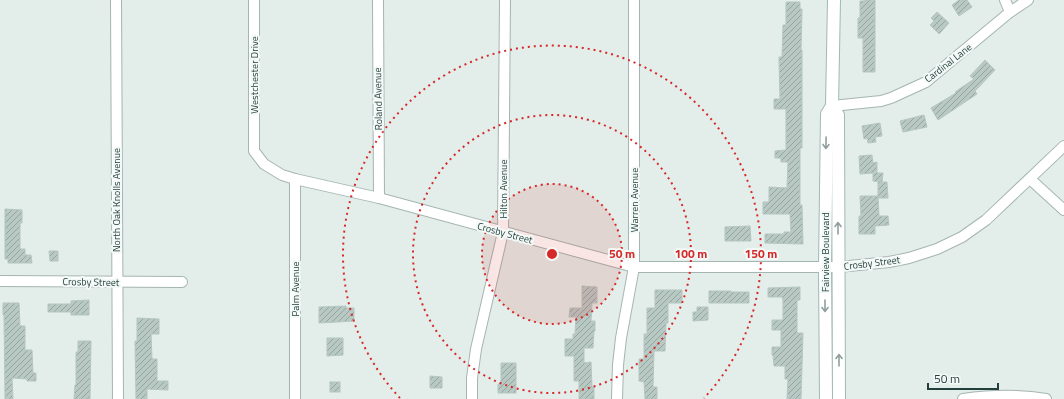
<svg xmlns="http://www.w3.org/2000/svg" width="1064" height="399" font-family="'Titillium Web',sans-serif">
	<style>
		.building { fill: url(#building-hatch); stroke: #b5c7c2 }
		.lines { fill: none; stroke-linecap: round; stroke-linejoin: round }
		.street-casing { stroke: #a5b5b2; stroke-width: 12 }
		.secondary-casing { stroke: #a1b9b3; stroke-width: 14 }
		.street { stroke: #fff; stroke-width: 10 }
		.secondary { stroke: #fff; stroke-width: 12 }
		.oneway { stroke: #909f9d }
		.ring { fill: none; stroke: #d62828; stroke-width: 2; stroke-dasharray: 2 4 }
		.labels { text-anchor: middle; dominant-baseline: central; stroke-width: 4; stroke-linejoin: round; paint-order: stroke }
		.street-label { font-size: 10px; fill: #223f3b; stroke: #f3f9f7 }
		.centre { fill: #d62828; stroke: #f3f9f7; stroke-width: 2 }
		.ring-label { font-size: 12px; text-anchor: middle; font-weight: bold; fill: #d62828; stroke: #f3f9f7; stroke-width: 4; stroke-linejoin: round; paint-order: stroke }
	</style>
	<defs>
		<pattern id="building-hatch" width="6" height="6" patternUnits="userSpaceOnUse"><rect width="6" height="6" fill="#b8c8c3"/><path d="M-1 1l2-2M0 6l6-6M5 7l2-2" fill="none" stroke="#95a4a0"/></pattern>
	</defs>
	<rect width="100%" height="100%" fill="#e3edea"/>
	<g class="building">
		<polygon points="864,0 875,0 875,72 863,72 863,38 858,38 858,18 860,18 860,1 864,1"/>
		<polygon points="959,0 967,0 972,7 959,16 952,5"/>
		<polygon points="786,2 800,2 800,9 802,9 801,50 802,50 802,148 800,148 800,205 802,205 803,244 765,243 765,234 784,234 784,232 791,232 790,214 763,214 763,202 769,202 769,187 787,188 788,162 781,162 781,158 775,158 775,151 786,150 786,109 774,109 774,99 780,99 779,57 782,57 783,25 786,25"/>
		<polygon points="937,12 949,23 939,34 930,25 934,21 931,18"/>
		<polygon points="985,60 995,70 975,91 977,94 938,120 931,108 956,93 955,92 974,79 970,76"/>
		<polygon points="924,115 927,127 903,132 900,121"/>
		<polygon points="880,123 882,136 875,137 876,142 868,143 867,138 864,139 862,126"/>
		<polygon points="872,155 873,163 877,162 877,173 883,173 882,182 873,181 873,173 860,174 859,156"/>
		<polygon points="878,182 887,182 888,198 878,198"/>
		<polygon points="860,196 878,196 879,216 888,216 889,225 875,226 875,234 859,234 859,216 861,216"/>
		<polygon points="5,209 22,210 22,223 20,223 20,249 25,249 25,255 31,255 32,263 8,263 8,259 5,259"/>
		<polygon points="750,226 751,241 725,241 725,227"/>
		<polygon points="49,251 58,251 58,261 50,261"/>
		<polygon points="582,286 597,287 597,303 592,303 591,321 595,321 595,331 594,331 593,348 584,348 584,363 591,362 592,387 594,387 594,399 579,399 579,381 574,381 574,356 565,356 565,339 573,339 573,334 575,334 576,317 569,317 570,308 582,308"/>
		<polygon points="800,287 800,300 797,300 797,333 803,333 801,399 787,399 788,379 785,379 785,366 774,366 773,355 772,355 772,347 781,347 781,330 772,330 772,320 783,320 783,300 782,297 768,297 768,288"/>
		<polygon points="655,290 682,290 682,303 668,303 668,323 666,323 665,351 654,351 653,387 657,387 657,399 645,399 644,382 639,381 639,359 644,359 644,334 647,334 647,308 655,308"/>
		<polygon points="709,291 731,291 731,292 749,292 749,303 709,303"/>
		<polygon points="89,300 89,315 71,315 71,312 48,312 48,304 71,304 71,301"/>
		<polygon points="3,303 19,303 20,326 25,326 25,350 32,350 33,373 36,373 36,381 27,381 27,379 12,378 13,399 5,399 4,315 3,315"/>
		<polygon points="346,306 346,308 354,308 354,321 319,323 319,307"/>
		<polygon points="697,307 708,307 708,320 693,321 693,312 697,312"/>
		<polygon points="137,318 159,319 159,334 151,334 152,359 157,359 157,381 168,381 168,390 147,389 147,399 136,399 135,341 137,341"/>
		<polygon points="327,338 343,338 343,355 327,356"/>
		<polygon points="78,341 91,341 90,399 74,399 75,385 76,385 76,352 78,352"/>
		<polygon points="501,363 516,363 516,393 498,393 498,384 501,384"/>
		<polygon points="430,376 442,377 442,388 430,388"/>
		<rect x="330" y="382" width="10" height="10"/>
	</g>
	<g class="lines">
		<defs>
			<g id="street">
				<polyline points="116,0 118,399"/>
				<polyline points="254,0 254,151 264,164 282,175 295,179 379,198 634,267 839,267 889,262 909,258 937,249 962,237 986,220 1064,146"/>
				<polyline points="378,0 379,198"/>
				<polyline points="1005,0 1010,12"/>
				<polyline points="832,106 881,101 891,98 926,82 1010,12 1028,0"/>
				<polyline points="1030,179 1064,210"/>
				<polyline points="0,281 182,282"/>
				<polyline points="295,399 295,179"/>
				<polyline points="472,399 472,378 476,349 503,232 505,0"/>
				<polyline points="617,399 618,365 621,338 634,267 634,0"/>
				<path d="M 963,399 C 992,395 1017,394 1046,399"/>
			</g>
			<g id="secondary">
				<polyline points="834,0 832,106 838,115 839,399"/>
				<polyline points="826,399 825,267 827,114 832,106"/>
			</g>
		</defs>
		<use href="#street" class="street-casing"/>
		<use href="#secondary" class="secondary-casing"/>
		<use href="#street" class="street"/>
		<use href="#secondary" class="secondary"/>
	</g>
	<defs><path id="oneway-shaft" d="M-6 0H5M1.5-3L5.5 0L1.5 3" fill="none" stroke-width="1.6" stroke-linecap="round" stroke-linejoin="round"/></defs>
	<g class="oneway">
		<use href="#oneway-shaft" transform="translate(826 143) rotate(91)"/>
		<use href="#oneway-shaft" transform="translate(838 228) rotate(-90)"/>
		<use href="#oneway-shaft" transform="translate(825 306) rotate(90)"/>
		<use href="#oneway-shaft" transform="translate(839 360) rotate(-90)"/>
	</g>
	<circle cx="552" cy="254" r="70" fill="#d62828" fill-opacity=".12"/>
	<g class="ring">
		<circle cx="552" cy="254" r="70"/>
		<circle cx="552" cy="254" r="139"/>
		<path d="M400 398A209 209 0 1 1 704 398"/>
	</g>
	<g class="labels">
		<g class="street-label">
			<text transform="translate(948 63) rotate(-38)">Cardinal Lane</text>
			<text transform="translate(254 75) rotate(-90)">Westchester Drive</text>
			<text transform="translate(378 99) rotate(-91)">Roland Avenue</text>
			<text transform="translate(503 189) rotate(-90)">Hilton Avenue</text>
			<text transform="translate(116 200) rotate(-90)">North Oak Knolls Avenue</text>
			<text transform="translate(634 200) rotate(-90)">Warren Avenue</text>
			<text transform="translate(505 233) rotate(15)">Crosby Street</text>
			<text transform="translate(825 252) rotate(-90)">Fairview Boulevard</text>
			<text transform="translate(872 263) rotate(-7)">Crosby Street</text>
			<text transform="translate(91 282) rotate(1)">Crosby Street</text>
			<text transform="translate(295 289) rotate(-90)">Palm Avenue</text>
		</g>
	</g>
	<circle cx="552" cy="254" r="6" class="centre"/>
	<g class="ring-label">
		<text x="622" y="258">50 m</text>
		<text x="691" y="258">100 m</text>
		<text x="761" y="258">150 m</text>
	</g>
	<path d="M928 383v6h70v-6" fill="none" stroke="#223f3b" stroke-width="2"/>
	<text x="934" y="383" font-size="12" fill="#223f3b" stroke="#f3f9f7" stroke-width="3" paint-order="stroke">50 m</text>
</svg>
